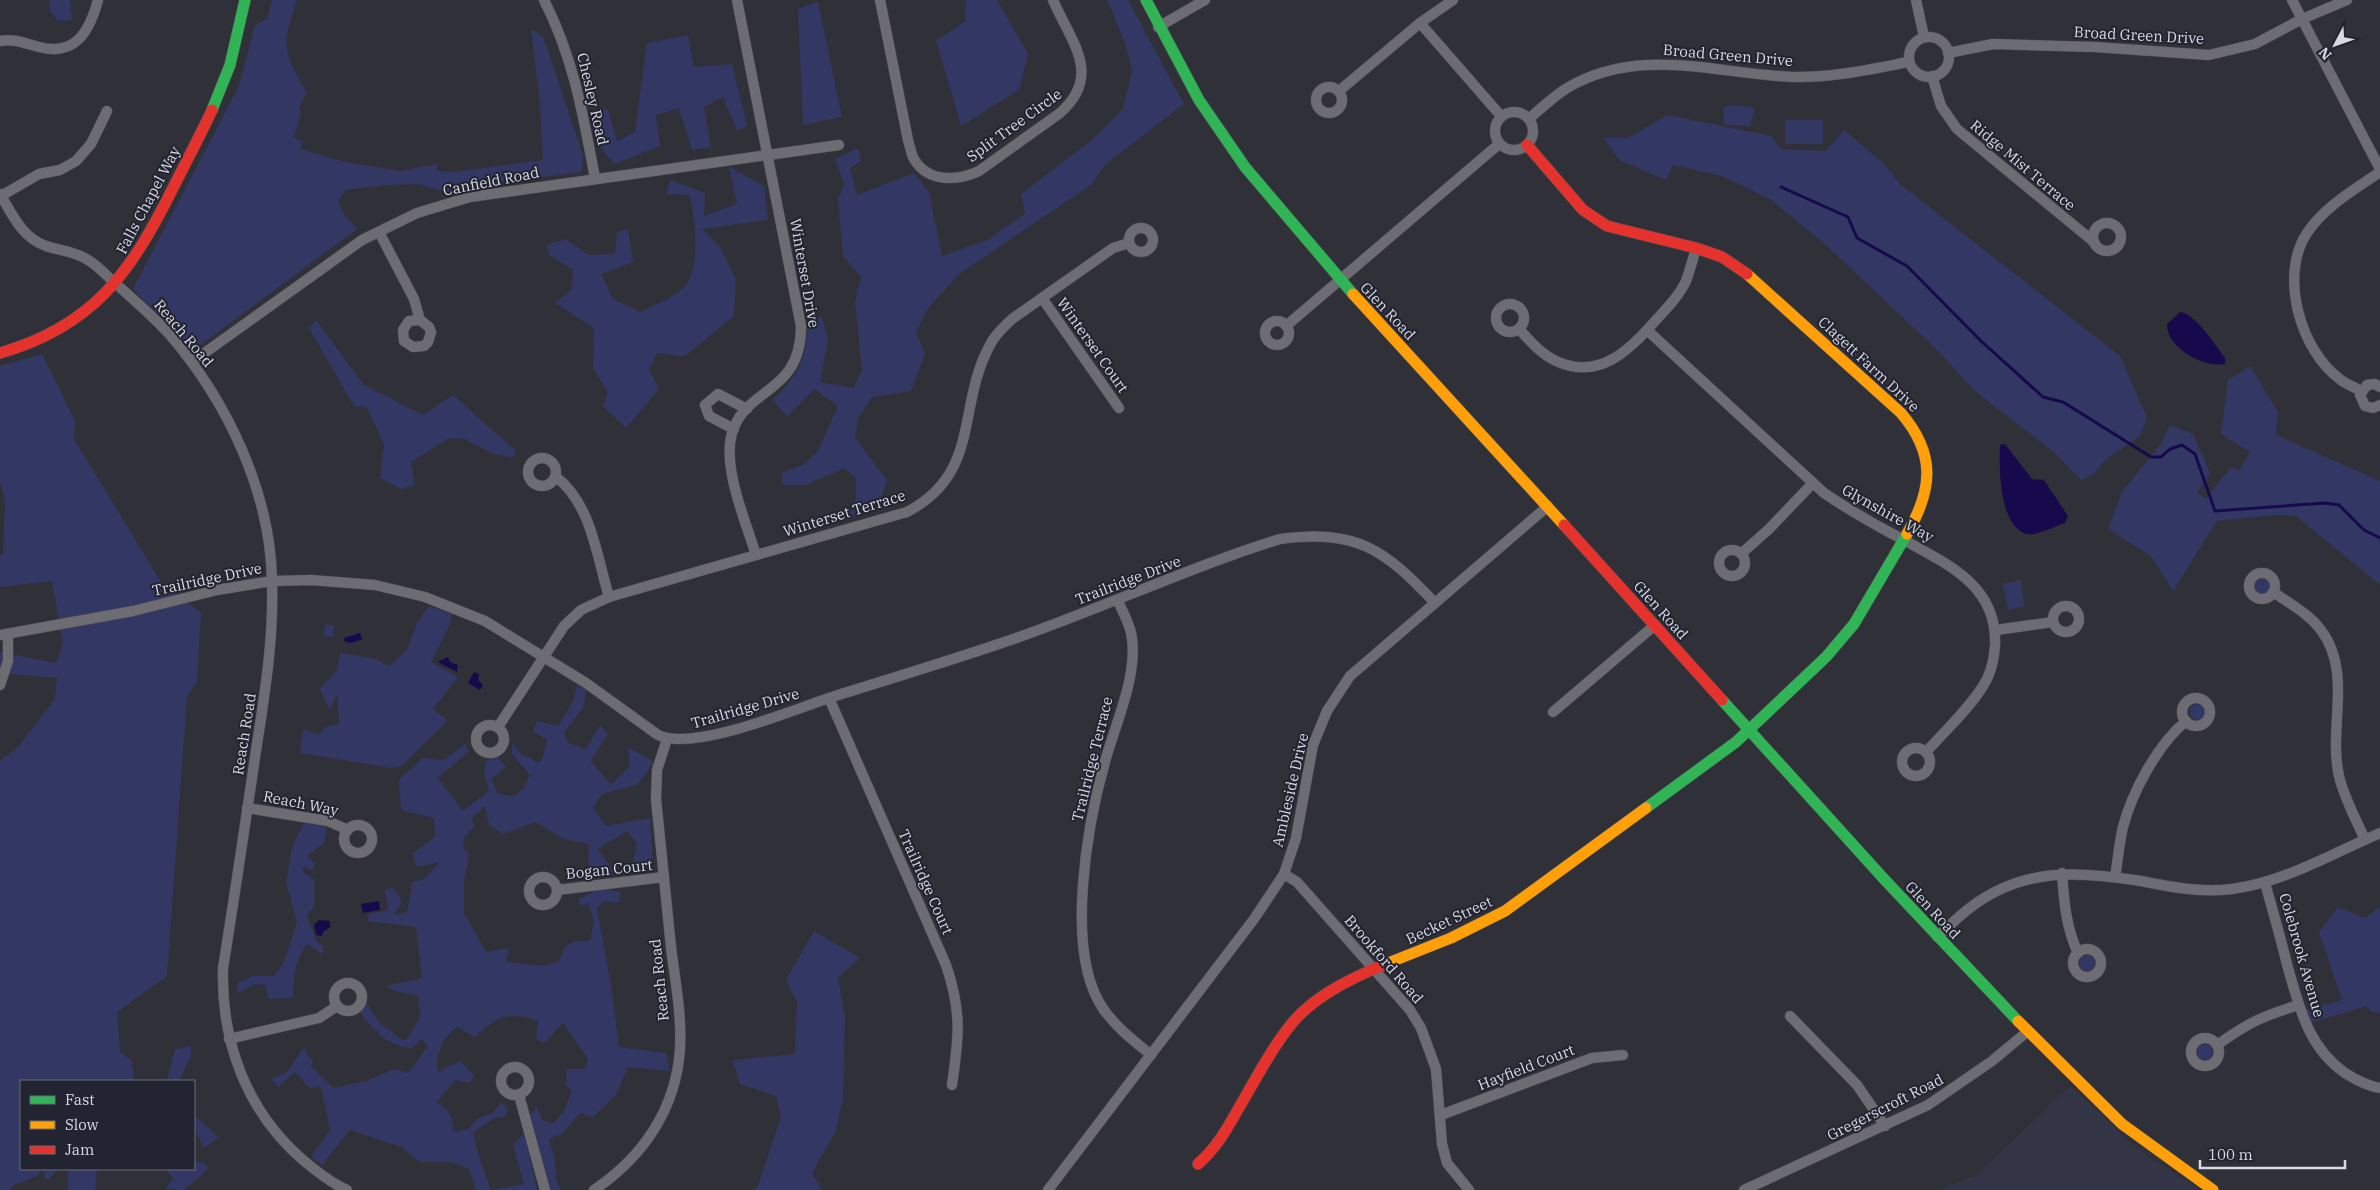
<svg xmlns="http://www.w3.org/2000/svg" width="2380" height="1190" font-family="'IBM Plex Serif',serif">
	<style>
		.built { fill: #333547 }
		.green { fill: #333763 }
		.water { fill: #160a4c }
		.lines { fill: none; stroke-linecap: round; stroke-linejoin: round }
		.stream { stroke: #160a4c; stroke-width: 3 }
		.street-casing { stroke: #4e4f55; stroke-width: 11 }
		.fast-casing { stroke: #4e4f55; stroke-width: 12 }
		.slow-casing { stroke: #4e4f55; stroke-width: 12 }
		.jam-casing { stroke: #4e4f55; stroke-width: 12 }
		.street { stroke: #6c6c72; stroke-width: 10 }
		.fast { stroke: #30b455; stroke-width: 11 }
		.slow { stroke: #ff9f0a; stroke-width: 11 }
		.jam { stroke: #e5322d; stroke-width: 11 }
		.labels { text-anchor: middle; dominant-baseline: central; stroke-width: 4; stroke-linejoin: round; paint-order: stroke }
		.street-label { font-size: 15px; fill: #d8d9e2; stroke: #222431 }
	</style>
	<rect width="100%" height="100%" fill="#303138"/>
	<polygon class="built" points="2070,1086 2135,1147 2199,1190 1939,1190 1977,1175"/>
	<g class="green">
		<polygon points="49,0 70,0 72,20 58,21 50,11"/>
		<path d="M 272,0 L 297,0 C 281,47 283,51 307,93 L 299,107 L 301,112 L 294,138 L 303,141 L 300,149 L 345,162 L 401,171 L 437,164 L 437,171 L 453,172 L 543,160 L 540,103 L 531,29 L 543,36 L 583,155 L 582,172 L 494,183 L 450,193 L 419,184 L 388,185 L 345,190 L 338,202 L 344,214 L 357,229 L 195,349 L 188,345 L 133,289 L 239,86 L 255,25 L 267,19 Z"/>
		<polygon points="966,0 997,0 1028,54 1019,90 961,126 936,40 965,22"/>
		<path d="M 1107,0 L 1128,0 L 1184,104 L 1107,163 L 1091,185 L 959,274 L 928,308 L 916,332 L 925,354 L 911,391 L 872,397 L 858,418 L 855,438 L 887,480 L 879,505 L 847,519 L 856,498 L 856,478 L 844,468 L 806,485 L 783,485 L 781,473 L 803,465 L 818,451 L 838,406 L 814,389 L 787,417 L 773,400 C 803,368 805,362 808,319 L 822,317 L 828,340 L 820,382 L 854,388 L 862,370 L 855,301 L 861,277 L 843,256 L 838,200 L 844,184 L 835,159 L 858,148 L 861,161 L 850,168 L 857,195 L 914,173 L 929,192 L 942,256 L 987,240 L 1025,214 L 1021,194 L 1093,139 L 1123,109 L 1132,71 L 1125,42 Z"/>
		<polygon points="818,2 842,117 803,125 798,9"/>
		<polygon points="688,35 694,67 732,64 747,126 737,130 723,97 704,107 711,147 692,150 679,108 656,115 660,146 614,164 599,145 590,111 608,109 617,141 635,132 647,43"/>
		<polygon points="1727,105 1752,107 1754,111 1750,126 1726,125 1723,121 1724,108"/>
		<polygon points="1667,115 1771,136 1781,149 1826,151 1844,130 1882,162 1901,185 2120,356 2147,418 2140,436 2105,460 2094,474 2081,480 2055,453 1976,392 1936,349 1825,244 1771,200 1722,176 1673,165 1666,180 1619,160 1604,138 1628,138"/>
		<rect x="1785" y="120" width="38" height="24"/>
		<path d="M 729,167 L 764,186 L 768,220 L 702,229 L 720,247 L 736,280 L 734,316 L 685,356 L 657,353 L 649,369 L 659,389 L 626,428 L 603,406 L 608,392 L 593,369 L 594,328 L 555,303 L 572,289 L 573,270 L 549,255 L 547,245 L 566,239 L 589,255 L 615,254 L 617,232 L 628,229 L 633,262 L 601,274 L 613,299 L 641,312 C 654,305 671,299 682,289 C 702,272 696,218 689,195 L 666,194 L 670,180 L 705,193 L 704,216 L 737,204 Z"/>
		<polygon points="316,320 364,385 423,415 453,395 516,451 513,457 493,454 465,439 449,438 411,462 415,485 401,489 380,478 384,444 367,408 354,406 309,328"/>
		<polygon points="42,354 75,421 74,439 161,582 201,613 197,682 187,696 167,976 117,1012 120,1052 132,1061 134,1081 21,1081 21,1169 40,1169 39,1175 12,1186 10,1190 0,1190 0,761 19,746 55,699 57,678 0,673 0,652 56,663 63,643 52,581 0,587 0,556 3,554 5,502 0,481 0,366"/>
		<polygon points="2250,366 2278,412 2276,435 2380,481 2380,585 2296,516 2275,515 2217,521 2173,591 2151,556 2108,529 2122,492 2161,444 2170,425 2193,434 2210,473 2197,493 2206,499 2231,467 2239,471 2250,452 2221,434 2228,380"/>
		<circle cx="2262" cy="587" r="8"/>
		<polygon points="2021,580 2024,606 2008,610 2003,584"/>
		<polygon points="429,606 452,614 450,624 431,662 458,677 433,709 448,721 401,766 391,768 300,753 303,729 320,735 325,727 339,724 337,694 330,710 320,689 337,671 340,653 376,659 389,666 407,650 417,623"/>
		<polygon points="325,624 334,625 333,637 324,636"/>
		<path d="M 577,685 L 586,690 L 583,708 L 564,732 L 568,743 L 586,749 L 600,725 L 608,734 L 591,761 L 611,785 L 630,766 L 628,747 L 654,762 L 638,784 L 602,794 L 593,807 L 606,826 L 650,818 L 653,863 L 645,873 L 632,867 L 637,844 L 627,831 L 598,849 L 614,873 L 588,871 L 589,844 L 564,839 L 535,822 L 503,834 L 489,825 L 485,806 L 471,819 L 474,826 L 464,838 L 463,848 L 469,853 L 464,882 L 464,913 L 486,952 L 509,948 L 506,962 L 546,966 L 559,961 C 567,942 569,941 590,941 L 594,921 L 588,903 L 580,906 L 579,899 L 601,888 L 620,892 L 619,903 L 603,901 L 597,908 L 612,992 L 619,1047 L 666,1053 L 670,1071 L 628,1067 L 615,1096 L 593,1117 L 580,1113 L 562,1134 L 549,1139 L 555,1162 L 557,1183 L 561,1190 L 551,1190 L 530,1114 L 537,1107 L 542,1120 L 553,1124 L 564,1111 L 572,1090 L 566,1085 L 567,1069 L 584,1069 L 588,1059 L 563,1023 L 544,1043 L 536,1039 L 538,1020 C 502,1012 502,1015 475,1037 L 457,1027 C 443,1037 435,1054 438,1072 L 460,1061 L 474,1076 L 470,1083 L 455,1080 L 437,1102 C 450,1110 453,1118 453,1132 L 469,1129 L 477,1119 L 493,1113 L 501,1103 L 508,1108 L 504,1117 L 495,1118 L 473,1132 L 479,1157 L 491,1190 L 524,1184 L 513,1144 L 524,1133 L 537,1190 L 476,1190 L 469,1169 L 451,1162 L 420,1162 L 401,1147 L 350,1130 L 322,1165 L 311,1157 L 330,1130 L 321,1087 L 309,1088 L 295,1072 L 278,1087 L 271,1079 L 287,1072 L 304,1047 L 310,1059 L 314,1059 L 311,1066 L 334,1088 L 366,1081 L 394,1069 L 408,1073 L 428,1046 L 421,1039 L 412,1048 C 387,1047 373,1029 358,1010 L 366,1002 L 380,1023 L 402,1040 L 407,1040 L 420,1017 L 418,996 L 392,990 L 386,986 L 422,978 L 416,927 L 368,921 L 369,914 L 388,910 L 385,890 L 393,887 L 402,901 L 394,915 L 407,912 L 413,881 L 423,880 L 440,862 L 416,867 L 413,853 L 435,837 L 434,818 L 401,810 L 399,779 L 423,758 L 444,760 L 465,744 L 469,751 L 438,778 L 463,811 L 489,791 L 484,773 L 486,761 L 497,756 L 506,767 L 491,779 L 498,794 L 514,796 L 523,789 L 530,775 L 512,754 L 512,742 L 520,753 L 539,763 L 543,757 L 547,739 L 533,732 L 537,721 L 558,726 L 573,701 Z"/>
		<circle cx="2197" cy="712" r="8"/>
		<path d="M 304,823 L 327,827 L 324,843 L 307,856 L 315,864 L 313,871 L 303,866 L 303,872 L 314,879 L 314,906 L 307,916 L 316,941 L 324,947 L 322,954 L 307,944 C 294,961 294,977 293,998 L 269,999 L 265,984 L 253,985 L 238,993 L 237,984 L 252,976 L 274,976 L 283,964 L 297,922 L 286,882 L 292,847 Z"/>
		<polygon points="2338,907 2365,918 2380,907 2380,1013 2372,1012 2366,1006 2310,1023 2306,1010 2342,1000 2319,932"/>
		<polygon points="814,931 860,958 838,978 845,1018 843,1099 836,1130 812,1173 822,1190 753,1190 758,1186 781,1117 776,1096 740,1084 733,1060 795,1054 797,1002 786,980"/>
		<circle cx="2087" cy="963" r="8"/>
		<circle cx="2205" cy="1052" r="8"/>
		<polygon points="191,1046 191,1056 179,1081 167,1081 175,1049"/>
		<polygon points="194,1115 219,1137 204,1148 194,1128"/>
		<polygon points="194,1162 202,1162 209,1168 184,1190 166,1189 173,1178 166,1169 194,1169"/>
		<polygon points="44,1169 57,1169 49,1180 45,1179"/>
		<polygon points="71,1169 97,1169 95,1190 68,1190 68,1172"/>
	</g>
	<g class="water">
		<path d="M 2180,312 C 2196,314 2215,345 2225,358 L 2225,364 C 2204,368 2166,348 2167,324 Z"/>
		<path d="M 2005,444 L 2032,479 L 2044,480 L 2068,516 L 2065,523 C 2055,526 2037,536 2027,534 C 1999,527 1999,468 2000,445 Z"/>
		<polygon points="360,633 362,639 352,643 345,642 344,638"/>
		<polygon points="448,657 450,662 458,665 457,672 439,663 439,661"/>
		<polygon points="474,672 479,674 478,680 483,685 480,690 468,683"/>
		<polygon points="379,901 380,910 363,913 361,904"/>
		<polygon points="319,920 330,921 330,927 323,932 322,936 316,935 314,925"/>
	</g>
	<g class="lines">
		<polyline class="stream" points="1781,187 1848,217 1857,238 1907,266 1981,341 2043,397 2063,402 2151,457 2161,457 2170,449 2182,445 2195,454 2215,511 2325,503 2339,505 2364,530 2380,538"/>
		<defs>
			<g id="street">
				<path d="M 544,0 C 574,59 583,115 595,178"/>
				<path d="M 737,0 L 801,326 C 801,395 746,386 732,433 C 722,468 746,522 756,555"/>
				<path d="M 880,0 L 908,140 C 910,146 911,154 914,159 C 928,183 958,181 979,171 L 1060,113 C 1103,75 1071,42 1053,0"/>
				<polyline points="1916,0 1924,37"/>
				<polyline points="2292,0 2380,169"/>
				<polyline points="1420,23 1501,116"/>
				<polyline points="1158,27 1205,0"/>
				<circle cx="1929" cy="57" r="20"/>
				<path d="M 0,41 C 14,38 26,44 39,47 C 76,57 90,30 98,0"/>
				<polyline points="1948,53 1993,44 2095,47 2209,55 2255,44 2302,19 2347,0"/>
				<polyline points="1932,76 1941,106 1957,129 2094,242"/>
				<circle cx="1329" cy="100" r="13"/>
				<polyline points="1339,91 1420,23 1453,0"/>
				<circle cx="1514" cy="131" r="19"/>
				<path d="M 1529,119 C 1541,108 1553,97 1567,88 C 1639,45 1716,74 1793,77 C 1832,78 1871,69 1909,62"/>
				<path d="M 0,194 C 12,214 22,238 46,246 C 61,251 74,251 88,260 C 98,266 106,275 115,283 C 134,300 153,316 170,335 C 227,401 271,493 272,582 C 274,644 263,704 254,764 C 244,832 234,900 223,968 C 221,1041 246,1111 303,1160 C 316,1171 331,1183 347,1190"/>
				<polyline points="1,196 39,174 60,170 76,161 91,144 107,111"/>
				<circle cx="2107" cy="237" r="14"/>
				<circle cx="1141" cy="240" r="12"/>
				<polyline points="379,232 414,299 420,320 429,327 431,332 428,342 424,346 413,347 404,341 403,330 409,321 420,320"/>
				<polyline points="1042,298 1119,408"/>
				<circle cx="1510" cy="318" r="14"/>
				<circle cx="1277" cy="333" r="12"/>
				<polyline points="1286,326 1499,144"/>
				<path d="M 1519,329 C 1530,341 1541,354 1556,361 C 1599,381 1630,350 1656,320 C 1667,308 1679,296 1686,281 C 1690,270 1693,259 1696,248"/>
				<path d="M 1647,330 L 1824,493 C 1849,510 1875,525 1902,539 C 1947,564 1998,585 1995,646 C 1994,660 1991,674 1983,686 C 1968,710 1945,731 1926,752"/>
				<polyline points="192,362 362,240 417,213 470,197 839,145"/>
				<polyline points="2380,387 2375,384 2367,385 2360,395 2365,406 2373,408 2380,405"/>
				<path d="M 2361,391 C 2354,387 2346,384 2341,380 C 2300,351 2279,275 2307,233 C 2324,207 2355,189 2380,172"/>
				<polyline points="734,429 709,416 705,405 718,394 747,409"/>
				<circle cx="542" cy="472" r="14"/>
				<path d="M 556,477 C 591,503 597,557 609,597"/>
				<circle cx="1732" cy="563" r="13"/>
				<polyline points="1742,553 1769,529 1813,483"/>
				<circle cx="2262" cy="586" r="13"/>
				<path d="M 2273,592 C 2289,603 2309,614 2321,630 C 2353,673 2328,727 2339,776 C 2344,798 2356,819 2365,840"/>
				<path d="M 1118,601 C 1122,610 1127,619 1130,629 C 1141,667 1117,720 1106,758 C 1088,821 1063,953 1104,1010 C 1117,1028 1134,1041 1151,1055"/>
				<circle cx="2066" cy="619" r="13"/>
				<polyline points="1996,630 2053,622"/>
				<path d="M 0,635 L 133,611 L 217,590 L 272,581 L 311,580 L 375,585 L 425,597 L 485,621 L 586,683 L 658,735 C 694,752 792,710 832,697 C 895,677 960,658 1022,636 C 1109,605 1193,566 1280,539 C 1357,529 1384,549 1435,603"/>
				<polyline points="0,685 8,661 8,634"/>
				<path d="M 829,698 L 946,965 C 962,1012 959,1037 952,1085"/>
				<circle cx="2196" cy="712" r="14"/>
				<polyline points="1553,712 1655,625"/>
				<circle cx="490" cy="739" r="14"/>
				<path d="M 498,727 L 564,626 L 581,610 L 609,597 L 907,512 C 982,472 956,407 990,345 C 995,334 1004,327 1012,319 L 1113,248 L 1129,243"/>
				<circle cx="1916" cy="762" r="14"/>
				<polyline points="247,808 328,821 348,830"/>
				<circle cx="358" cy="839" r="14"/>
				<path d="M 2062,873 C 2064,901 2066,928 2078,953"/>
				<polyline points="1284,874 1297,882 1410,1010 1421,1028 1436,1069 1442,1144 1447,1163 1469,1190"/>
				<path d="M 2115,877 C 2118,860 2119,843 2123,827 C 2132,792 2158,744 2186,721"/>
				<circle cx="543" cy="891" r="14"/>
				<path d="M 2265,883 C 2273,911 2281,940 2288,968 C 2300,1009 2308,1047 2345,1073 C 2356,1080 2367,1086 2380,1088"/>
				<polyline points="557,890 664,877"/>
				<path d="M 1937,937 C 1948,927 1959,916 1971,907 C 2024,867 2080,871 2141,881 C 2171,887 2201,893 2232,889 C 2285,882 2331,854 2380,833"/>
				<circle cx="2087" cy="963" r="14"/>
				<circle cx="348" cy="997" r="14"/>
				<polyline points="1790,1016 1857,1085 1885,1126"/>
				<circle cx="2205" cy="1052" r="14"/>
				<polyline points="229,1039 319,1018 337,1006"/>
				<path d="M 2217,1045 C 2248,1023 2262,1016 2299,1005"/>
				<circle cx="515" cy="1081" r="14"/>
				<polyline points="519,1095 545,1190"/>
				<polyline points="1441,1115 1592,1058 1623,1055"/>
				<path d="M 594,1190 C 643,1157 676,1109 680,1049 C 682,1015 675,980 671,947 C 666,897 661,848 656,799 L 657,770 L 667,739"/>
				<polyline points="1048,1190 1254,919 1284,874 1296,838 1313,745 1327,711 1350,676 1548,506"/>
				<polyline points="1744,1190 1928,1105 1992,1061 2028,1031"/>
			</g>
			<g id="fast">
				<polyline points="1146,0 1199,100 1245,167 1353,294"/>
				<polyline points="212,110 230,65 245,0"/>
				<polyline points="1722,700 1884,879 2018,1021"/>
				<polyline points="1646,808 1736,742 1826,657 1854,624 1907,534"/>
			</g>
			<g id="slow">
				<path d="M 1747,274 L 1901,413 C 1936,454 1933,489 1907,534"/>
				<polyline points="1353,294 1564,525"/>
				<polyline points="1383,965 1451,938 1505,911 1646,808"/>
				<polyline points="2018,1021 2122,1124 2213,1190"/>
			</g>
			<g id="jam">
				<polyline points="1527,145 1583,210 1607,226 1696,248 1722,257 1747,274"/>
				<path d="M 0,353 C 94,326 131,272 173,188 C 186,162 200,136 212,110"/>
				<polyline points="1564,525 1722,700"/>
				<path d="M 1198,1164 C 1219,1146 1230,1123 1244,1099 C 1259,1073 1274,1045 1293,1022 C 1316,995 1352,978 1383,965"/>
			</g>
		</defs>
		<use href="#street" class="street-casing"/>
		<use href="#fast" class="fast-casing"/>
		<use href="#slow" class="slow-casing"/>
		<use href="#jam" class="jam-casing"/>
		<use href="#street" class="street"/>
		<use href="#fast" class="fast"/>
		<use href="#slow" class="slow"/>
		<use href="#jam" class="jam"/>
	</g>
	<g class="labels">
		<g class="street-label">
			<text transform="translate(2139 35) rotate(3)">Broad Green Drive</text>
			<text transform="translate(1728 55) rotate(5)">Broad Green Drive</text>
			<text transform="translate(593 99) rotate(77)">Chesley Road</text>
			<text transform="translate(1014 125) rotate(-36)">Split Tree Circle</text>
			<text transform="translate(2023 165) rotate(40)">Ridge Mist Terrace</text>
			<text transform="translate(491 181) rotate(-11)">Canfield Road</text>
			<text transform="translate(148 200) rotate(-62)">Falls Chapel Way</text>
			<text transform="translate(805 273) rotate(80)">Winterset Drive</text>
			<text transform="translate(1388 311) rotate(47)">Glen Road</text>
			<text transform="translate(184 333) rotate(50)">Reach Road</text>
			<text transform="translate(1093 345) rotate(55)">Winterset Court</text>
			<text transform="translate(1869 364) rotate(43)">Clagett Farm Drive</text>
			<text transform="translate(844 513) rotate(-17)">Winterset Terrace</text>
			<text transform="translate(1888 513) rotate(29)">Glynshire Way</text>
			<text transform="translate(207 579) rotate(-12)">Trailridge Drive</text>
			<text transform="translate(1128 580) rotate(-21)">Trailridge Drive</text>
			<text transform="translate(1661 610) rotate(48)">Glen Road</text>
			<text transform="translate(745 708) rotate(-16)">Trailridge Drive</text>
			<text transform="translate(244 734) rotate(-81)">Reach Road</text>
			<text transform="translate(1092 759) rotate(-76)">Trailridge Terrace</text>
			<text transform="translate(1290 790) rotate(-77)">Ambleside Drive</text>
			<text transform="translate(301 803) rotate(11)">Reach Way</text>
			<text transform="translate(609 869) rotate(-6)">Bogan Court</text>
			<text transform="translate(926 882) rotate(66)">Trailridge Court</text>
			<text transform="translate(1933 910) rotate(47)">Glen Road</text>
			<text transform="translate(1449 920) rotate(-25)">Becket Street</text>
			<text transform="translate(2302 955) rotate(74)">Colebrook Avenue</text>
			<text transform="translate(1384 959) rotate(49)">Brookford Road</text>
			<text transform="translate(659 980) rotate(-96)">Reach Road</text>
			<text transform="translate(1526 1067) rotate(-21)">Hayfield Court</text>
			<text transform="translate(1885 1107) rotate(-27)">Gregerscroft Road</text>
		</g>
	</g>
	<rect x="20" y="1080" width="175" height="90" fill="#222431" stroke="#6b6c78"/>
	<rect x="30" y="1096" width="25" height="8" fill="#30b455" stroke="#6b6c78"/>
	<text x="65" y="1105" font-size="15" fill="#d8d9e2">Fast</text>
	<rect x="30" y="1121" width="25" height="8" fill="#ff9f0a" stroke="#6b6c78"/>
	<text x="65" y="1130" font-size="15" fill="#d8d9e2">Slow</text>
	<rect x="30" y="1146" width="25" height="8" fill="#e5322d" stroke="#6b6c78"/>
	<text x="65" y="1155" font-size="15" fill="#d8d9e2">Jam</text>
	<g transform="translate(2335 45) rotate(229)" stroke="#222431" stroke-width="4" paint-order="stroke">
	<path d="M0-4L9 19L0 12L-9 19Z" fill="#d8d9e2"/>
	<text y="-8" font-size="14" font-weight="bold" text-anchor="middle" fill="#d8d9e2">N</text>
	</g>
	<path d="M2200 1160v8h145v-8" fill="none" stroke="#d8d9e2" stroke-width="2.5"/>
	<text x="2208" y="1160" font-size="15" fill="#d8d9e2" stroke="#222431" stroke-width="4" paint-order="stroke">100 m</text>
</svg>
